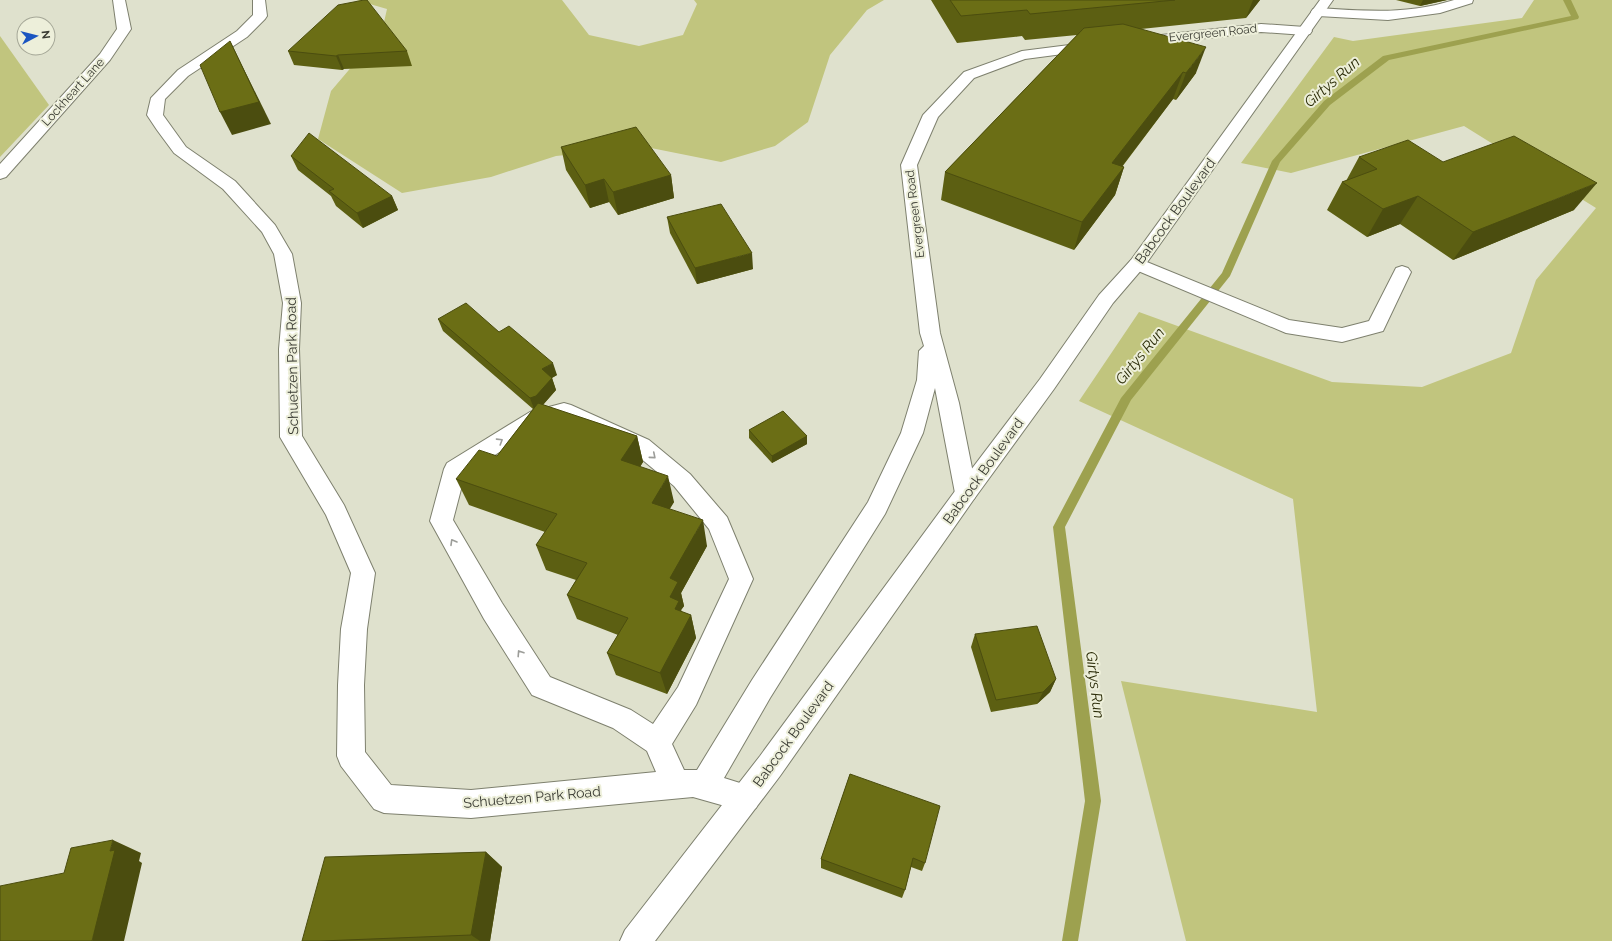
<svg xmlns="http://www.w3.org/2000/svg" width="1612" height="941" font-family="Raleway,sans-serif">
	<style>
		.green { fill: #c1c57e }
		.lines { fill: none; stroke-linecap: round; stroke-linejoin: round }
		.stream { fill: #9da14f; fill-rule: evenodd }
		.minor-casing { stroke: #7e806e; stroke-width: 2 }
		.major-casing { stroke: #7e806e; stroke-width: 2 }
		.minor { fill: #fff; fill-rule: evenodd }
		.major { fill: #fff; fill-rule: evenodd }
		.wall { fill: #5c5f12 }
		.shaded-wall { fill: #4b4d0f }
		.building { fill: #6b6e15; stroke: #4b4d0f }
		.oneway { stroke: #9c9d99 }
		.labels { text-anchor: middle; dominant-baseline: central; stroke-width: 4; stroke-linejoin: round; paint-order: stroke }
		.far-street-label { font-size: 12px; fill: #3a3b33; stroke: #edefda }
		.street-label { font-size: 14px; fill: #3a3b33; stroke: #edefda }
		.water-label { font-size: 15px; font-style: italic; fill: #2b2c08; stroke: #edefda }
	</style>
	<rect width="100%" height="100%" fill="#dfe1cd"/>
	<g class="green">
		<polygon points="356,0 562,0 589,35 639,46 683,35 697,4 694,0 884,0 867,10 830,55 808,122 775,146 721,162 646,147 556,156 491,177 402,193 318,139 331,91 382,31 387,9"/>
		<polygon points="1534,0 1612,0 1612,941 1186,941 1121,681 1317,712 1293,499 1079,401 1139,312 1332,382 1422,387 1511,353 1536,280 1596,208 1464,126 1291,173 1241,163 1334,37 1353,41 1522,18"/>
		<polygon points="0,36 49,105 0,157"/>
	</g>
	<g class="lines">
		<polygon class="stream" points="1563,0 1571,0 1579,17 1578,19 1389,60 1330,105 1280,162 1230,276 1131,400 1065,527 1101,801 1078,941 1062,941 1085,801 1053,527 1121,398 1222,273 1272,161 1324,101 1383,56 1571,16"/>
		<defs>
			<g id="minor">
				<polygon points="113,0 125,0 131,29 110,60 6,177 0,179 0,164 100,54 117,29"/>
				<path d="M 253,0 L 265,0 L 267,16 L 265,19 L 247,37 L 188,76 L 165,99 L 163,115 L 186,147 L 235,181 L 275,225 L 292,254 L 301,303 L 299,349 L 302,436 L 344,505 L 375,573 L 367,629 L 364,685 L 365,752 L 391,785 L 471,790 L 656,772 L 647,751 L 613,728 L 532,695 L 484,619 L 430,521 L 444,469 L 447,463 L 530,412 L 564,403 L 571,405 L 649,440 L 690,474 L 727,517 L 753,579 L 696,705 L 672,744 L 684,770 L 697,770 L 752,680 L 868,502 L 901,433 L 917,380 L 919,351 L 924,346 L 920,333 L 901,165 L 923,115 L 964,72 L 1022,51 L 1093,42 L 1098,43 L 1100,46 L 1098,49 L 1093,50 L 1025,59 L 974,78 L 938,117 L 917,165 L 940,333 L 959,403 L 977,493 L 974,499 L 966,502 L 958,499 L 955,493 L 935,388 L 923,433 L 885,514 L 770,698 L 724,778 L 756,788 L 760,798 L 756,808 L 746,812 L 693,797 L 471,818 L 384,813 L 374,809 L 341,766 L 337,756 L 338,685 L 341,629 L 351,573 L 326,515 L 280,437 L 279,349 L 283,303 L 274,254 L 262,232 L 223,189 L 174,153 L 157,130 L 147,115 L 151,98 L 178,70 L 237,31 L 253,15 ZM 562,419 L 633,452 L 674,486 L 709,529 L 729,579 L 678,687 L 653,724 L 631,710 L 550,677 L 502,603 L 453,520 L 465,474 L 543,424 Z"/>
				<path d="M 1454,0 L 1473,0 L 1472,3 L 1440,13 L 1388,20 L 1318,16 L 1313,15 L 1311,12 L 1313,9 L 1318,8 C 1365,11 1408,15 1454,0 Z"/>
				<polygon points="1261,24 1305,27 1310,28 1312,31 1310,34 1305,35 1261,32 1143,45 1138,44 1136,41 1138,38 1143,37"/>
				<polygon points="1137,258 1289,320 1342,328 1369,321 1396,268 1402,266 1408,268 1411,272 1383,331 1342,342 1286,333 1131,268 1128,264 1131,260"/>
			</g>
			<polygon id="major" points="1320,0 1333,0 1143,268 1113,303 1054,389 974,499 780,776 655,941 620,941 625,930 760,756 958,487 1040,379 1099,295 1131,260"/>
		</defs>
		<use href="#minor" class="minor-casing"/>
		<use href="#major" class="major-casing"/>
		<use href="#minor" class="minor"/>
		<use href="#major" class="major"/>
	</g>
	<g class="wall">
		<polygon points="931,0 1260,0 1246,18 1141,29 1196,73 1176,100 1173,99 1122,167 1124,167 1115,195 1074,250 941,200 945,172 1077,35 1025,40 1022,36 957,43"/>
		<polygon points="1396,0 1447,0 1420,6"/>
		<polygon points="288,51 407,51 412,66 344,69 342,70 294,65"/>
		<polygon points="561,147 671,175 674,198 618,215 609,202 590,208 566,170"/>
		<polygon points="291,156 392,196 398,210 363,228 336,206 331,196 298,170"/>
		<polygon points="1359,157 1443,162 1574,210 1453,260 1400,224 1367,237 1327,210 1342,182 1346,181"/>
		<polygon points="667,217 753,269 697,284 670,233"/>
		<polygon points="438,319 499,332 557,375 552,378 556,390 543,405 637,436 643,462 640,467 674,502 669,509 707,546 681,593 684,606 681,610 682,612 691,615 696,638 667,694 616,675 607,653 618,635 577,619 567,595 576,580 546,570 536,545 545,532 469,505 456,479 497,456 533,409 443,331"/>
		<polygon points="749,430 807,436 807,444 772,463 749,438"/>
		<polygon points="975,634 1056,679 1050,692 1037,704 991,712 971,647"/>
		<polygon points="850,774 925,863 922,871 911,867 905,890 902,898 821,868 821,859"/>
		<polygon points="486,852 502,867 490,941 302,941"/>
	</g>
	<g class="shaded-wall">
		<polygon points="1253,0 1260,0 1246,18"/>
		<polygon points="1423,0 1447,0 1420,6"/>
		<polygon points="230,41 271,124 232,135 220,112"/>
		<polygon points="1206,47 1196,73 1176,100 1186,73"/>
		<polygon points="338,55 344,69 342,70 336,56"/>
		<polygon points="1183,72 1173,99 1103,191 1112,163"/>
		<polygon points="1124,167 1115,195 1074,250 1082,222"/>
		<polygon points="671,175 674,198 618,215 613,192"/>
		<polygon points="604,179 609,202 590,208 585,185"/>
		<polygon points="1597,183 1574,210 1453,260 1473,232"/>
		<polygon points="392,196 398,210 363,228 357,213"/>
		<polygon points="1418,196 1400,224 1367,237 1383,209"/>
		<polygon points="752,253 753,269 697,284 695,268"/>
		<polygon points="553,363 557,375 546,381 542,369"/>
		<polygon points="552,378 556,390 540,408 534,409 530,398"/>
		<polygon points="637,436 643,462 627,487 621,460"/>
		<polygon points="807,436 807,444 772,463 772,456"/>
		<polygon points="668,476 674,502 658,529 652,503"/>
		<polygon points="703,520 707,546 681,593 684,606 681,610 685,624 680,632 670,597 670,578"/>
		<polygon points="691,615 696,638 667,694 660,673"/>
		<polygon points="1056,679 1050,692 1037,704 1043,692"/>
		<polygon points="113,840 141,853 139,861 142,863 124,941 92,941 110,851"/>
		<polygon points="486,852 502,867 490,941 480,941 471,935"/>
	</g>
	<g class="building">
		<polygon points="364,0 367,0 407,51 338,55 336,56 288,51 338,5"/>
		<polygon points="950,0 1175,0 1030,14 1027,10 961,16"/>
		<polygon points="1123,24 1206,47 1186,73 1183,72 1112,163 1124,167 1082,222 945,172 1084,28"/>
		<polygon points="230,41 259,102 220,112 200,65"/>
		<polygon points="636,127 671,175 613,192 604,179 585,185 561,147"/>
		<polygon points="309,133 392,196 357,213 329,191 334,189 291,156"/>
		<polygon points="1514,136 1597,183 1473,232 1418,196 1383,209 1342,182 1377,169 1359,157 1408,140 1443,162"/>
		<polygon points="721,204 752,253 695,268 667,217"/>
		<polygon points="466,303 499,332 509,326 553,363 542,369 552,378 536,396 530,398 438,319"/>
		<polygon points="538,403 637,436 621,460 668,476 652,503 703,520 670,578 678,582 670,597 679,601 675,609 691,615 660,673 607,653 628,618 567,595 587,563 536,545 557,514 456,479 479,450 497,456"/>
		<polygon points="783,411 807,436 772,456 749,430"/>
		<polygon points="1037,626 1056,679 1043,692 996,700 975,634"/>
		<polygon points="850,774 940,806 925,863 913,858 905,890 821,859"/>
		<polygon points="113,840 110,851 115,850 92,941 0,941 0,886 64,873 71,848"/>
		<polygon points="486,852 471,935 321,941 302,941 325,857"/>
	</g>
	<defs><path id="oneway-chevron" d="M-2-3.5L2.5 0L-2 3.5" fill="none" stroke-width="1.6" stroke-linecap="round" stroke-linejoin="round"/></defs>
	<g class="oneway">
		<use href="#oneway-chevron" transform="translate(500 441) rotate(-32)"/>
		<use href="#oneway-chevron" transform="translate(653 456) rotate(40)"/>
		<use href="#oneway-chevron" transform="translate(453 542) rotate(-120)"/>
		<use href="#oneway-chevron" transform="translate(520 653) rotate(-123)"/>
	</g>
	<g class="labels">
		<g class="far-street-label">
			<text transform="translate(1213 33) rotate(-6)">Evergreen Road</text>
			<text transform="translate(73 92) rotate(-48)">Lockheart Lane</text>
			<text transform="translate(915 214) rotate(-97)">Evergreen Road</text>
		</g>
		<g class="street-label">
			<text transform="translate(1175 211) rotate(-54)">Babcock Boulevard</text>
			<text transform="translate(292 366) rotate(-91)">Schuetzen Park Road</text>
			<text transform="translate(983 471) rotate(-54)">Babcock Boulevard</text>
			<text transform="translate(793 734) rotate(-54)">Babcock Boulevard</text>
			<text transform="translate(532 797) rotate(-5)">Schuetzen Park Road</text>
		</g>
		<g class="water-label">
			<text transform="translate(1332 82) rotate(-41)">Girtys Run</text>
			<text transform="translate(1140 356) rotate(-51)">Girtys Run</text>
			<text transform="translate(1095 685) rotate(83)">Girtys Run</text>
		</g>
	</g>
	<g transform="translate(36 36) rotate(83)"><circle r="19" fill="#edefda" stroke="#a5a797"/>
	<path d="M0-3L7 15L0 10L-7 15Z" fill="#1b55c1"/>
	<text y="-6" font-size="11" font-weight="bold" text-anchor="middle" fill="#3a3b33">N</text>
	</g>
</svg>
